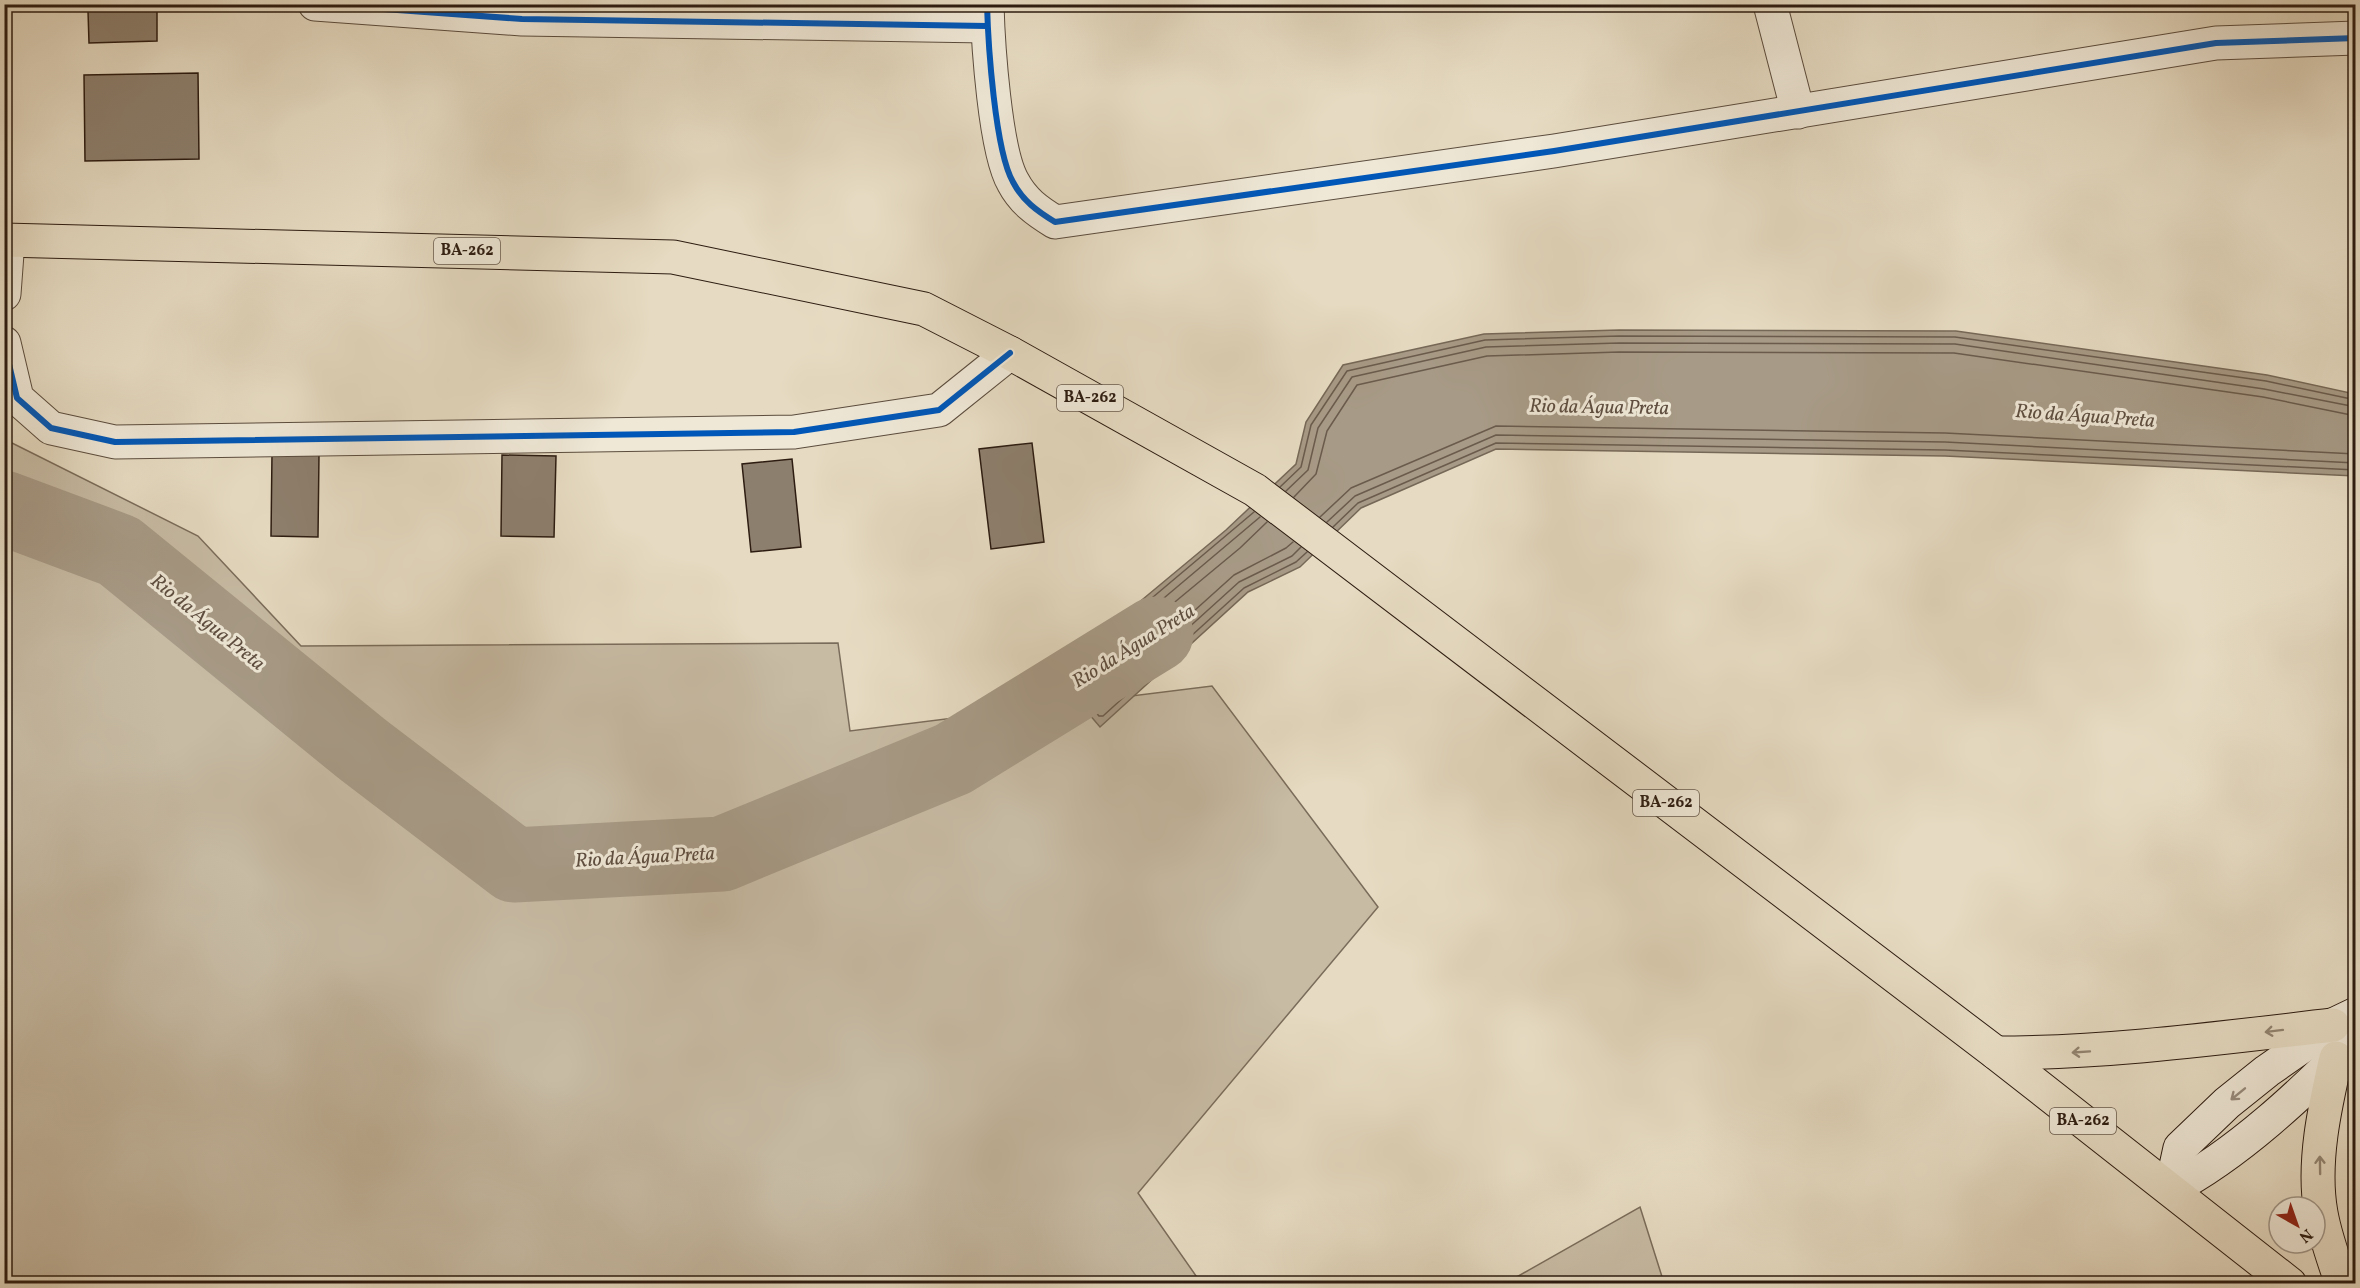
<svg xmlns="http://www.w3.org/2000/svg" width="2360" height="1288" font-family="Vollkorn,serif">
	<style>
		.green { fill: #c7bba4; stroke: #7a6c5a; stroke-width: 1.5 }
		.water { fill: #a79a86; stroke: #766857; stroke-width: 1.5 }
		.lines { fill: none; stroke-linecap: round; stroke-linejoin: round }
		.shore { stroke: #6a5b4c; stroke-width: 1.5 }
		.river { stroke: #a79a86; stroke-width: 75 }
		.building { fill: #8d7f6d; stroke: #2d1c11; stroke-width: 1.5 }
		.street-casing { stroke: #5b4c3d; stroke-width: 35 }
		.secondary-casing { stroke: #2d1c11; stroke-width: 35 }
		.primary-casing { stroke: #2d1c11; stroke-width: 35 }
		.street { stroke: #efe8d7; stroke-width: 33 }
		.secondary { stroke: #efe8d7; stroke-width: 33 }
		.primary { stroke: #e6dbc2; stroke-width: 33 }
		.cycleway-casing { stroke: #efe8d7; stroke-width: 10 }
		.cycleway { stroke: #0057b8; stroke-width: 6 }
		.oneway { stroke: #938572 }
		.oneway2 { stroke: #988c7e }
		.labels { text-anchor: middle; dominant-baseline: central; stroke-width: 6; stroke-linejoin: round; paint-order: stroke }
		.shield { fill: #efe8d7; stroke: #67594c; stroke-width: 1.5 }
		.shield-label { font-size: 16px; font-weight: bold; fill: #2d1c11 }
		.water-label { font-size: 20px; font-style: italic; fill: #5e4e40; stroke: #efe8d7 }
	</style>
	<rect width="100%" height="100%" fill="#e6dbc2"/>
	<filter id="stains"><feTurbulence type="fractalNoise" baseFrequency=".00333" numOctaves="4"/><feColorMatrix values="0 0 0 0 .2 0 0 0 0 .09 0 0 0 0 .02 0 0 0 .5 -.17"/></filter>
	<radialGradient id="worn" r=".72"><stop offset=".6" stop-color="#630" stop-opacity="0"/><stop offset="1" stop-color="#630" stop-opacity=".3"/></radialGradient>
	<g class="green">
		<polygon points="4,439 198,536 301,646 838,643 850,731 1212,686 1378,907 1138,1193 1201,1283 5,1283"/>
		<polygon points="1640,1207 1664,1283 1506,1283"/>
	</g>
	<polygon class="water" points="1619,330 1956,331 2267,375 2355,394 2355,476 1945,456 1496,449 1361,508 1300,567 1248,592 1100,727 1054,673 1226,530 1296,464 1306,422 1343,365 1484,334"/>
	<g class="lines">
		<g class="shore">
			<polyline points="1280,487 1301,467 1311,425 1347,371 1485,340 1619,336 1955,337 2266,381 2356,400"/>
			<polyline points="1286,491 1308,470 1318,428 1352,377 1486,347 1619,343 1955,344 2264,389 2356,407"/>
			<polyline points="1294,497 1316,474 1327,431 1357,385 1487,356 1619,352 1954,353 2263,397 2356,416"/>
			<polyline points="1254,512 1064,672 1064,676 1099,716 1103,716 1244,588 1296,562 1307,552"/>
			<polyline points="1260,517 1075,673 1075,677 1099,706 1103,705 1239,582 1292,556 1301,547"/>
			<polyline points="1320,517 1351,488 1496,426 1945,433 2356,454"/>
			<polyline points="1267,522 1240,548 1088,674 1088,678 1100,692 1104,692 1234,575 1286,548 1293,542"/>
			<polyline points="1327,522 1355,496 1496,435 1945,442 2356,463"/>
			<polyline points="1333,527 1358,503 1496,443 1945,450 2356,470"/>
		</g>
		<polyline class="river" points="4,508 119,551 362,749 514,865 722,854 953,759 1156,634"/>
	</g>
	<g class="building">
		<polygon points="157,9 157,41 89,43 88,11"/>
		<polygon points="198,73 199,159 85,161 84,75"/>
		<polygon points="1032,443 1044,542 991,549 979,449"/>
		<polygon points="272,454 319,455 318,537 271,536"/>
		<polygon points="502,455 556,456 554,537 501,536"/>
		<polygon points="792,459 801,547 751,552 742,464"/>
	</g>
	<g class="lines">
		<defs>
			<g id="street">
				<polyline points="315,4 522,19 987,26"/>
				<path d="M 987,4 C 988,43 995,151 1013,182 C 1023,201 1037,211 1055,222 L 1554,151 L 2216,43 L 2356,38"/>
				<polyline points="1770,4 1798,112"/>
				<polyline points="4,294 8,240"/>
				<polyline points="4,343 17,398 51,428 115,442 794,432 939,410 1010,353"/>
			</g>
			<g id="secondary">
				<polyline points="2171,1189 2180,1148 2227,1103 2267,1071 2333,1025 2356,1014"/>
				<path d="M 2171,1189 C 2237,1155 2303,1092 2356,1039"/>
			</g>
			<g id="primary">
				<polyline points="4,240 673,257 924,309 1010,353 1255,490 1996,1053 2290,1284"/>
				<path d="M 1996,1053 C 2109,1053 2220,1038 2333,1025"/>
				<path d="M 2336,1058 C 2325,1106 2312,1163 2321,1213 C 2325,1236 2334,1261 2342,1284"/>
			</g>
		</defs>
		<use href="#street" class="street-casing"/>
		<use href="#secondary" class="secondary-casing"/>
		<use href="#primary" class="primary-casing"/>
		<use href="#street" class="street"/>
		<use href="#secondary" class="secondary"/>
		<use href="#primary" class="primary"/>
		<defs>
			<g id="cycleway">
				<polyline points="315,4 522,19 987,26"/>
				<path d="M 987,4 C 988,43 995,151 1013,182 C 1023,201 1037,211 1055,222 L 1554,151 L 2216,43 L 2356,38"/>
				<polyline points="4,343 17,398 51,428 115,442 794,432 939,410 1010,353"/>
			</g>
		</defs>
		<use href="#cycleway" class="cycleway-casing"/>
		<use href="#cycleway" class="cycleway"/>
	</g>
	<defs><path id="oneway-shaft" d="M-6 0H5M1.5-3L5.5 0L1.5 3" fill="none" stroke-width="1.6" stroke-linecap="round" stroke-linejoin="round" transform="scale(1.5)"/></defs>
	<g class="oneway">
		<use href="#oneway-shaft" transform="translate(2274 1031) rotate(173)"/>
		<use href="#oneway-shaft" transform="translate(2081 1052) rotate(176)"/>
		<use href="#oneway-shaft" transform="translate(2320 1165) rotate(-91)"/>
	</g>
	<use class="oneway2" href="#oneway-shaft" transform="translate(2238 1094) rotate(141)"/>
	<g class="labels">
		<g class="shield">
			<rect x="434" y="238" width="66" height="26" rx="4.5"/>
			<rect x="1057" y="385" width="66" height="26" rx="4.5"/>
			<rect x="1633" y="790" width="66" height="26" rx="4.5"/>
			<rect x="2050" y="1108" width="66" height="26" rx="4.5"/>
		</g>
		<g class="shield-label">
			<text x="467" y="251">BA-262</text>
			<text x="1090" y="398">BA-262</text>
			<text x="1666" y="803">BA-262</text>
			<text x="2083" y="1121">BA-262</text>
		</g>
		<g class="water-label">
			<text transform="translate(1599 408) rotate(1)">Rio da Água Preta</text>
			<text transform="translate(2085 417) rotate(4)">Rio da Água Preta</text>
			<text transform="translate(207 623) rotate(39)">Rio da Água Preta</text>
			<text transform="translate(1134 647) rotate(-32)">Rio da Água Preta</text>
			<text transform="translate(645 858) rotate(-3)">Rio da Água Preta</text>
		</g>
	</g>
	<rect width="2360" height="1288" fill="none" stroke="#e6dbc2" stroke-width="24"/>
	<rect x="6" y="6" width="2348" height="1276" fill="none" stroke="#2d1c11" stroke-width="3"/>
	<rect x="12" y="12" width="2336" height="1264" fill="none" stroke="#2d1c11" stroke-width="1.5"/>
	<g transform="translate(2297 1225) rotate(140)"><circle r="28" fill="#efe8d7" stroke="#a19688" stroke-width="1.5"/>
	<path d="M0-4.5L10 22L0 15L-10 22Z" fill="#8f2418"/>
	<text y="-9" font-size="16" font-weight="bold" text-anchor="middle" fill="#2d1c11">N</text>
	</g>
	<rect width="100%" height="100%" filter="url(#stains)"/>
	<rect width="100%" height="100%" fill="url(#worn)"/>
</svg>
